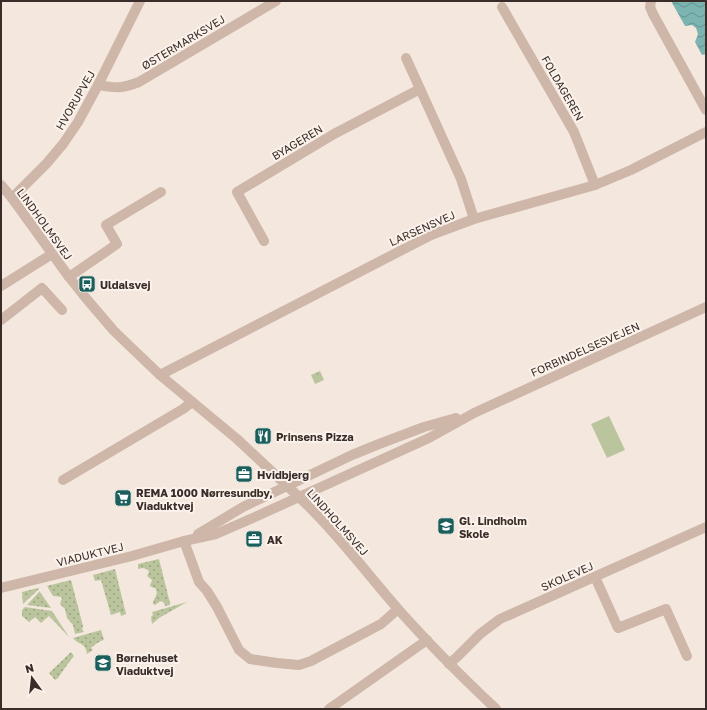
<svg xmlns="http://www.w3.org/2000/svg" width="707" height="710" font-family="'Golos Text',sans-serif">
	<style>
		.grass { fill: url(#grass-dots) }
		.park { fill: url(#park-crowns) }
		.pitch { fill: #bbc59d }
		.water { fill: url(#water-waves) }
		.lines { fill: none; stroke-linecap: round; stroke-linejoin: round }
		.minor { stroke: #ceb6a9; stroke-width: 10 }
		.tertiary { stroke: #ceb6a9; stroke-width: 10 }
		.labels { text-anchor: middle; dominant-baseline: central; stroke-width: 4; stroke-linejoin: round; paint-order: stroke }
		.street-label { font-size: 11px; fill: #3a2d29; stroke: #fbf2eb }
		.poi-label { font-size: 11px; font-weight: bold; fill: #3a2d29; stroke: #fbf2eb; text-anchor: start }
	</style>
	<defs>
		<pattern id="grass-dots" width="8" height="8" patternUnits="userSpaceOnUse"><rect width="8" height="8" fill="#bbc59d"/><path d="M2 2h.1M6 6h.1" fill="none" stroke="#99a080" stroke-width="1.8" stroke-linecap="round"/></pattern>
		<pattern id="park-crowns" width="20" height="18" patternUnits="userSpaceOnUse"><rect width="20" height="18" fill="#bbc59d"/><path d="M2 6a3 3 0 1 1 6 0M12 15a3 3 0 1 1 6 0" fill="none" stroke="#99a080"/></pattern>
		<pattern id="water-waves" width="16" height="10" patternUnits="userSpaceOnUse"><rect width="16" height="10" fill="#7bb4b1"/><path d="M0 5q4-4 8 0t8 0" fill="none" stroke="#669390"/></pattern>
	</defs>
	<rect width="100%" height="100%" fill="#f4e8de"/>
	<g class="grass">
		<path d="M 159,559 L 170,603 L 170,605 L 165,606 L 164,603 L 162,601 L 159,602 L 155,605 L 153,604 C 153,598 160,594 155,588 C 147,586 151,585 152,580 L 147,576 L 149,572 L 148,570 L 143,568 L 138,569 L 138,564 Z"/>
		<polygon points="115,569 126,614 121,616 120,612 111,615 101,580 95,581 93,575"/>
		<polygon points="71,580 83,626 82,629 84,632 75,634 73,625 67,618 65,609 60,604 62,598 61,597 53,596 47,586"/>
		<polygon points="38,588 39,589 23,604 22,592"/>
		<polygon points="40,591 40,592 51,608 27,605"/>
		<polygon points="187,602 159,618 152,624 151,617 153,615 152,612"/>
		<polygon points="25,607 52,611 69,637 49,616 41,623 35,617 29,622 22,616 22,610"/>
		<path d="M 101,630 L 104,640 C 101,640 93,646 91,648 L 93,650 L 87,654 C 86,642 78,645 73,638 Z"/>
		<polygon points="71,652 74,656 67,665 58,678 55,680 49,673"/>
	</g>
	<polygon class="park" points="320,371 324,380 315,384 311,375"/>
	<polygon class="pitch" points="609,416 625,450 607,458 591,424"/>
	<polygon class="water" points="671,1 706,1 706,54 702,55 695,42 698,34 696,28 692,25 685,26"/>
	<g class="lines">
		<g class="minor">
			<polyline points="651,1 650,7 653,14 706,110"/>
			<polyline points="502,7 574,132 595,185"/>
			<polyline points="406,58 461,179 474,219"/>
			<path d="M 98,85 C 116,88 121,89 139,82 L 276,1"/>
			<polyline points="1,185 12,198 69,277 85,297 114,331 160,375 237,439 299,497"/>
			<polyline points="12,198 47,163 63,144 78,122 98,85 140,1"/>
			<polyline points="264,241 237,192 334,134 420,89"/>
			<polyline points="69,277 117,244 106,225 161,192"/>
			<polyline points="1,286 52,254"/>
			<polyline points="1,320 42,288 62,310"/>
			<polyline points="160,375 431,235 474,219 595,185 631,170 706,132"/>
			<polyline points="63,480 183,409 192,402"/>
			<polyline points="184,541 199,582 207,591 217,607 239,650 250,659 277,663 299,665 311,661 381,624 398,609"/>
			<polyline points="595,577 618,628 666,609 687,656"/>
			<polyline points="449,664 457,657 480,634 500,619 706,527"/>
			<polyline points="329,709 427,640"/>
		</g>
		<g class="tertiary">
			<path d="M 299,497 C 335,531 365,571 398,609 C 429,644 462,677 496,709"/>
			<polyline points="198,534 243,507 352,455 379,444 424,427 456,418"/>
			<polyline points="1,588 132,556 184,541 216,534 255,517 429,438 474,413 706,307"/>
		</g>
	</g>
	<defs>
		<symbol id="bus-square" viewBox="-11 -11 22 22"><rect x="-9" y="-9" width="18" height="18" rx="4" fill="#1b5f5d" stroke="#fbf2eb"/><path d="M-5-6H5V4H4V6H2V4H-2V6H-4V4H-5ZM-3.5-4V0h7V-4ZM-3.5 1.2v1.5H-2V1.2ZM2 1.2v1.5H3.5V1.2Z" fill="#fff"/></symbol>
		<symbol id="restaurant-square" viewBox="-11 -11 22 22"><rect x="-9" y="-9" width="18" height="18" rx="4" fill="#1b5f5d" stroke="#fbf2eb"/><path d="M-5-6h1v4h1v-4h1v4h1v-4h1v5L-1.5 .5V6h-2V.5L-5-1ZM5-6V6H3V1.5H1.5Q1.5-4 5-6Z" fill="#fff"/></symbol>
		<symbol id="office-square" viewBox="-11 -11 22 22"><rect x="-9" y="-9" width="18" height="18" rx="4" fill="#1b5f5d" stroke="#fbf2eb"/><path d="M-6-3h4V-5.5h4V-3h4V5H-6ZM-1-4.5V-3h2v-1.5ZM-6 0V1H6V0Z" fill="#fff"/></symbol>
		<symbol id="supermarket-square" viewBox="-11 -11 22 22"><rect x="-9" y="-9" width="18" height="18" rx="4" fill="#1b5f5d" stroke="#fbf2eb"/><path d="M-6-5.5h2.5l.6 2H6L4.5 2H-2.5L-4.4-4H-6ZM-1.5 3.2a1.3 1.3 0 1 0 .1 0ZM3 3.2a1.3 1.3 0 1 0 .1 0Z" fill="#fff"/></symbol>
		<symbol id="school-square" viewBox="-11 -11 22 22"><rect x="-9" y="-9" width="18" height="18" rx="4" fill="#1b5f5d" stroke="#fbf2eb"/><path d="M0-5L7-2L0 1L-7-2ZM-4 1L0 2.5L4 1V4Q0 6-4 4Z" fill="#fff"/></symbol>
	</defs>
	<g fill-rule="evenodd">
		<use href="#bus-square" x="77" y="274" width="20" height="20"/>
		<use href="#restaurant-square" x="253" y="426" width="20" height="20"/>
		<use href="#office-square" x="234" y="464" width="20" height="20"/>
		<use href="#supermarket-square" x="113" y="488" width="20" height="20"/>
		<use href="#school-square" x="436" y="516" width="20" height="20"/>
		<use href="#office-square" x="244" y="529" width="20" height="20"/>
		<use href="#school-square" x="93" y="653" width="20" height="20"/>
	</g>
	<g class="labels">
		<g class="street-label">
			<text transform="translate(183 42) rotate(-31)">ØSTERMARKSVEJ</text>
			<text transform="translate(563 88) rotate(60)">FOLDAGEREN</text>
			<text transform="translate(75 100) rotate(-60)">HVORUPVEJ</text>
			<text transform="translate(297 142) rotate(-31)">BYAGEREN</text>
			<text transform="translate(45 224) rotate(54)">LINDHOLMSVEJ</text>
			<text transform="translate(422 228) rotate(-24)">LARSENSVEJ</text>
			<text transform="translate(585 349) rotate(-24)">FORBINDELSESVEJEN</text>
			<text transform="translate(338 522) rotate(48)">LINDHOLMSVEJ</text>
			<text transform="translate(90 554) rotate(-14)">VIADUKTVEJ</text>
			<text transform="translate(567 576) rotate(-24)">SKOLEVEJ</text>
		</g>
		<g class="poi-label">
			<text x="100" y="284">Uldalsvej</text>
			<text x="276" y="436">Prinsens Pizza</text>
			<text x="257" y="474">Hvidbjerg</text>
			<text x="136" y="492">REMA 1000 Nørresundby,<tspan x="136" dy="13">Viaduktvej</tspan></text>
			<text x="459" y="520">Gl. Lindholm<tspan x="459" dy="13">Skole</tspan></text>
			<text x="267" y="539">AK</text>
			<text x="116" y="657">Børnehuset<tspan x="116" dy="13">Viaduktvej</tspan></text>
		</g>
	</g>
	<rect width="707" height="710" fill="none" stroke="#3a2d29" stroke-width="4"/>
	<g transform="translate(32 678) rotate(345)" stroke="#fbf2eb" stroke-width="3" paint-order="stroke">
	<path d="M0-3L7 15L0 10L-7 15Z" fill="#3a2d29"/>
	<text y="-6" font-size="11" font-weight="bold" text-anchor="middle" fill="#3a2d29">N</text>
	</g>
</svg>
